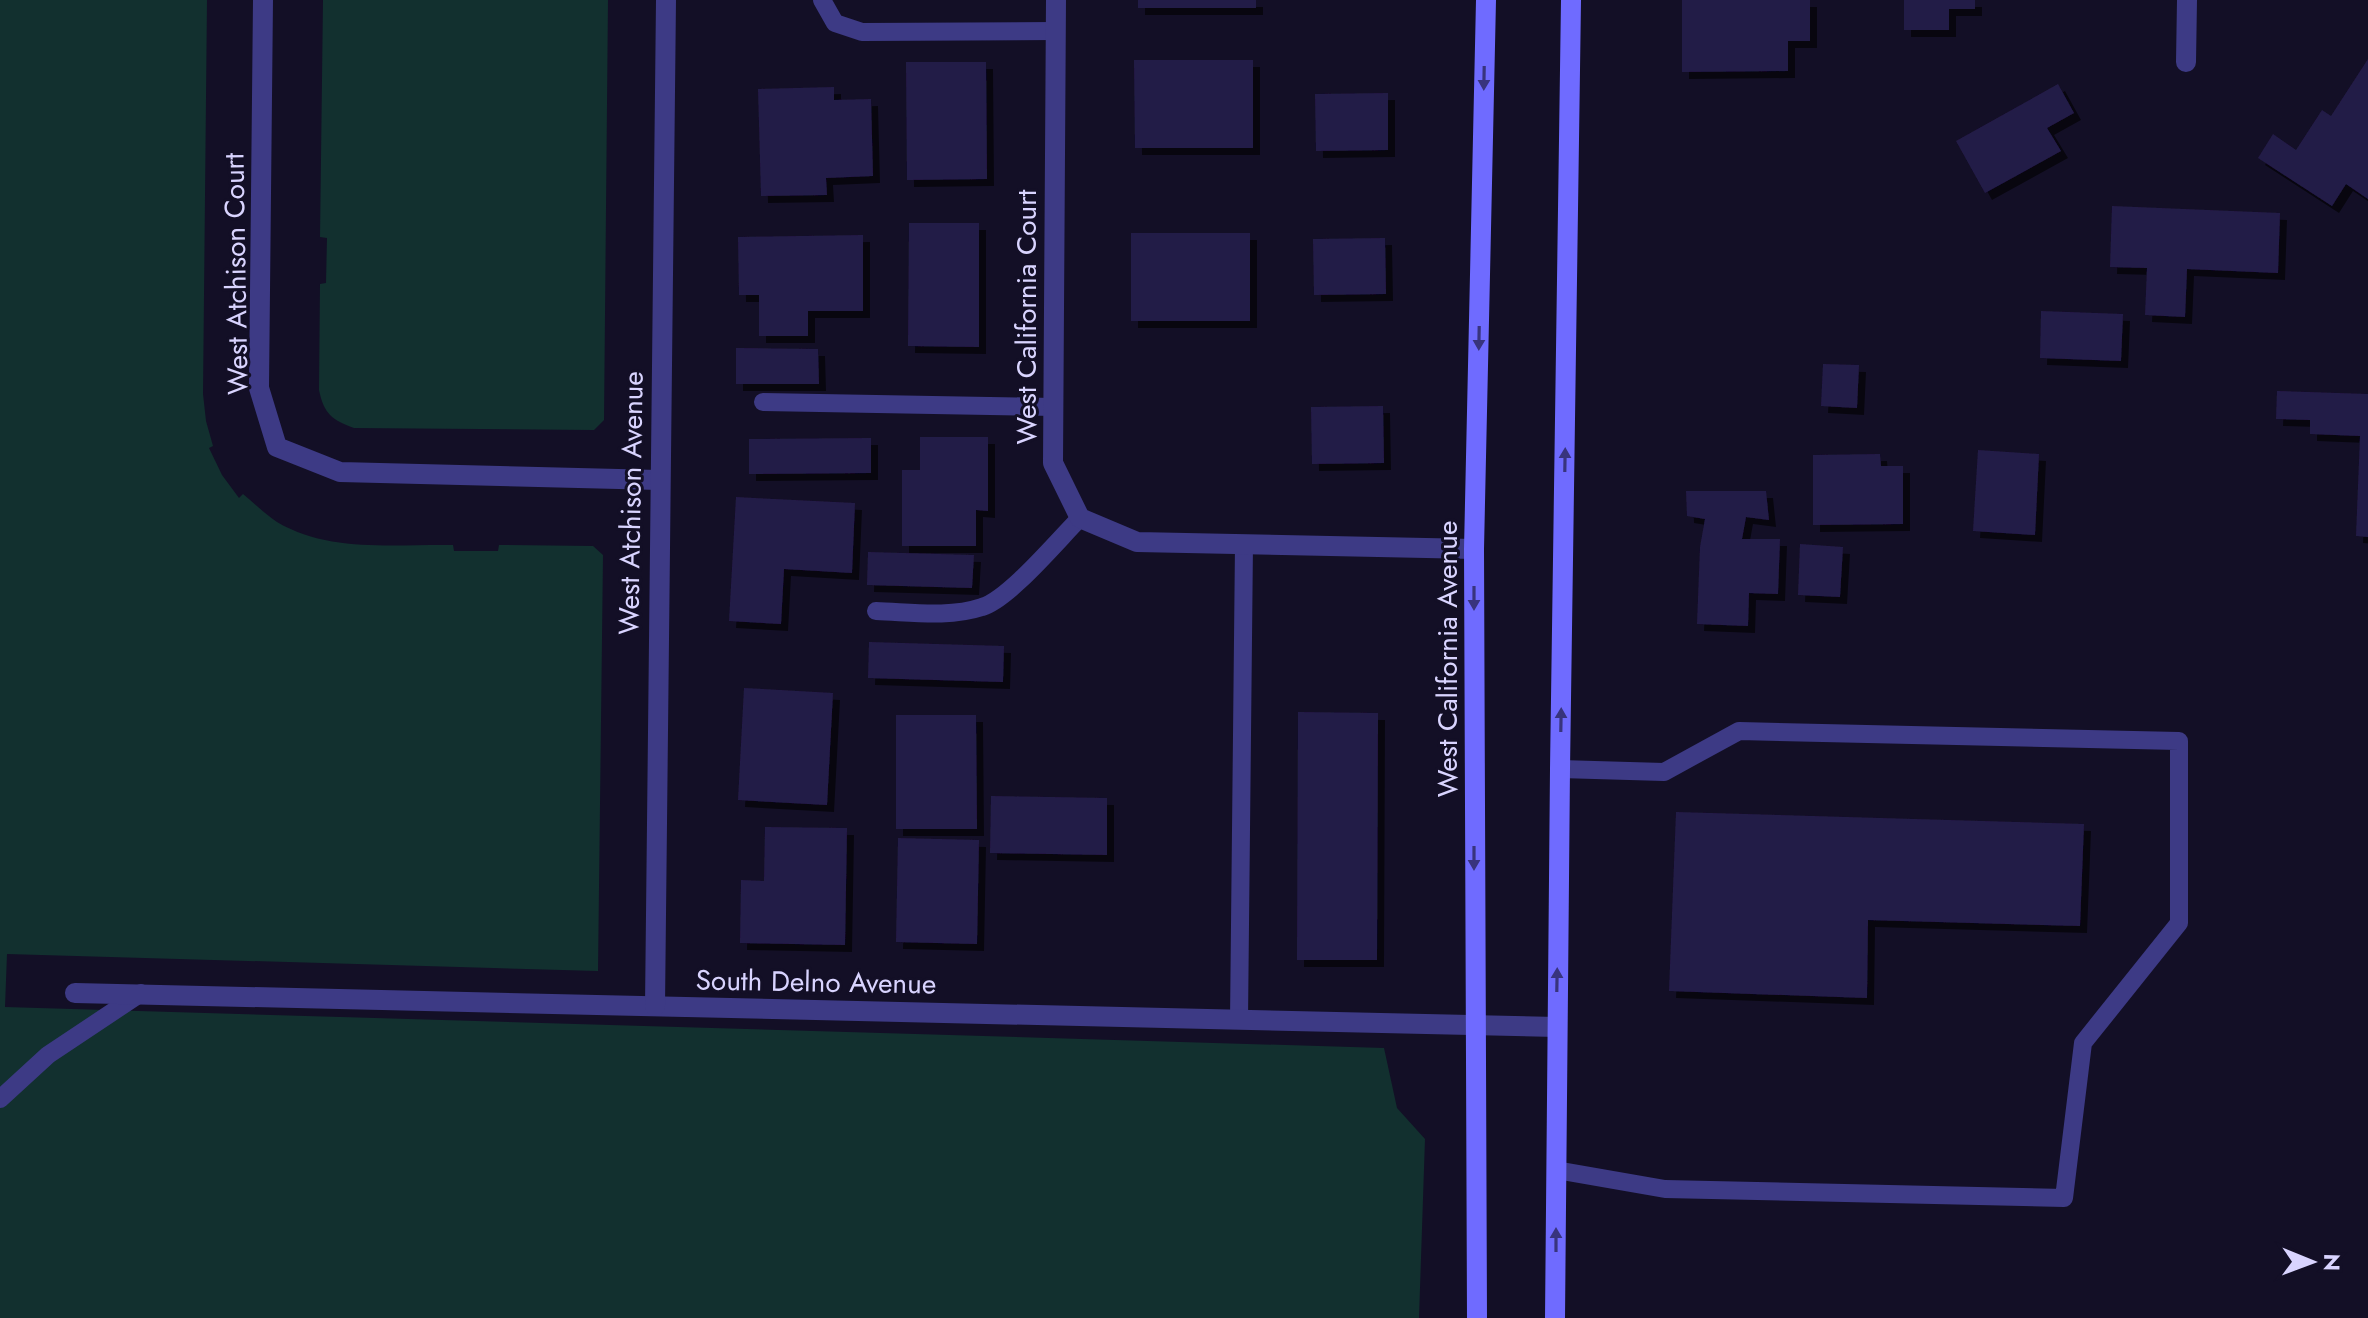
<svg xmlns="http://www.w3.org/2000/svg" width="2368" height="1318" font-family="Jost,sans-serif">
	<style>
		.green { fill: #12302f }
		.building { fill: #241b47; filter: url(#shadow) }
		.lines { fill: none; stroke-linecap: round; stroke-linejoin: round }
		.lane { stroke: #3d3a85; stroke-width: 18 }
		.street { stroke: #3d3a85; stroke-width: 20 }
		.secondary { stroke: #6f6bff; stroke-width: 20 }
		.oneway { fill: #38347d }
		.labels { text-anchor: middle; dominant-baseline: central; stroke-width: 6; stroke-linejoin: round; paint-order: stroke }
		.street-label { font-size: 28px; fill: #d9d4ff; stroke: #130f26 }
	</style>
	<defs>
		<filter id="shadow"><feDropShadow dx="7" dy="7" stdDeviation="0" flood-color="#0009"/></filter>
	</defs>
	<rect width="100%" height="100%" fill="#130f26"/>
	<g class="green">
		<path d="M 0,0 L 207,0 L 203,394 L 206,421 L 213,446 L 209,448 L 222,475 L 239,498 L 243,494 C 254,503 265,514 277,522 C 329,553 395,544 453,545 L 454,551 L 498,551 L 499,545 L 593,546 L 603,555 L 598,971 L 7,954 L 5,1007 L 1384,1048 L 1397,1108 L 1425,1139 L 1419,1318 L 0,1318 Z"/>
		<path d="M 323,0 L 608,0 L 604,420 L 594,430 L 354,428 C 332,420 324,414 319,390 L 320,284 L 326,283 L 327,238 L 320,237 Z"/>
	</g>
	<g class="building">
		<rect x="1138" y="0" width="118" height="8"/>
		<polygon points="1682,0 1810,0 1810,41 1788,41 1788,71 1682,72"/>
		<polygon points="1904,0 1975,0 1975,9 1949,9 1949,30 1904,30"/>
		<polygon points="2368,59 2368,199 2346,184 2332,206 2258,158 2273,134 2296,150 2322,110 2331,116"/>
		<polygon points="1134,60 1253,60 1253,148 1135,148"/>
		<polygon points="906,62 986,62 987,179 907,180"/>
		<polygon points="2058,84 2074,113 2047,128 2061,151 1985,193 1956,141"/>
		<polygon points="834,87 834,100 871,99 873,176 826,178 827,195 761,196 758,89"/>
		<polygon points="1388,93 1388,150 1316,151 1315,94"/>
		<polygon points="2112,206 2280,213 2278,273 2187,269 2185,317 2145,315 2147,268 2110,267"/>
		<polygon points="909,223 979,223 979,347 908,346"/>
		<rect x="1131" y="233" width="119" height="88"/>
		<polygon points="863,235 863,311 808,311 808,336 759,336 759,295 739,295 738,237"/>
		<polygon points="1385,238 1386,294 1314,295 1313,239"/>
		<polygon points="2041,311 2123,314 2121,361 2040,358"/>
		<polygon points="736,348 818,349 819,384 736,384"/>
		<polygon points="1823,364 1859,365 1857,408 1821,406"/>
		<polygon points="2277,391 2368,394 2368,537 2356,536 2360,436 2310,434 2310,420 2276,419"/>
		<polygon points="1383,406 1384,463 1312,464 1311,407"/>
		<polygon points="920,437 988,437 988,511 976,510 976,546 902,546 902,470 920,470"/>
		<polygon points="871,438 871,473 749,474 749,439"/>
		<polygon points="1978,450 2039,454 2035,535 1973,531"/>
		<polygon points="1880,454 1881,466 1903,466 1903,524 1813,525 1813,455"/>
		<polygon points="1686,491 1766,491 1769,520 1746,517 1742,539 1780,539 1778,594 1749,593 1748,626 1697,624 1700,547 1705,519 1687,516"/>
		<polygon points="736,497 855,503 852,573 784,569 781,624 729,621"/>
		<polygon points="1800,544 1843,547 1840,597 1798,595"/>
		<polygon points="868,552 974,555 972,588 867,585"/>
		<polygon points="869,642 1004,646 1003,682 868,678"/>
		<polygon points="744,688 833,693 827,805 738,800"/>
		<polygon points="1298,712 1378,713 1377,960 1297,960"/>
		<polygon points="896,715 976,715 977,829 896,829"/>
		<polygon points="991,796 1107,798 1107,855 990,853"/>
		<polygon points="1676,812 2084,824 2080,926 1868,920 1867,998 1669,991"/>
		<polygon points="765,827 847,828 845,945 740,943 741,880 764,881"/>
		<polygon points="898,838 979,840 977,944 896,942"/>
	</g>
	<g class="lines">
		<g class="lane">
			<polyline points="822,0 835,23 862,32 1056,31"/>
			<polyline points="763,402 1053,407"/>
			<path d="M 876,611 C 910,612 949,618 982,607 C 1009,599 1058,540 1080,518"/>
			<polyline points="1239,1020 1244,544"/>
			<polyline points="0,1099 48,1055 141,993"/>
			<polyline points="1556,1170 1665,1189 2064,1198 2083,1043 2179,923 2179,741 1739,731 1664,772 1560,769"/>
		</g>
		<g class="street">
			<polyline points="263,0 259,388 277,447 340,472 659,480"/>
			<polyline points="1056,0 1053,463 1080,518 1137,542 1474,549"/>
			<polyline points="2186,62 2187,0"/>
			<polyline points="75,993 1557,1027"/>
			<polyline points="655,1006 666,0"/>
		</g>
		<g class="secondary">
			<polyline points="1477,1318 1474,549 1486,0"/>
			<polyline points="1555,1318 1560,769 1571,0"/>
		</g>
	</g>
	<defs><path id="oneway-solid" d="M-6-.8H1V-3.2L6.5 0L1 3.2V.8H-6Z" transform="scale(2)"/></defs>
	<g class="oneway">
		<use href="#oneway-solid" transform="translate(1484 78) rotate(91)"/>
		<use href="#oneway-solid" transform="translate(1479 338) rotate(91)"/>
		<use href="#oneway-solid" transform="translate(1565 460) rotate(-89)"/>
		<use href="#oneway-solid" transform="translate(1474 598) rotate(90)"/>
		<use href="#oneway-solid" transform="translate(1561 720) rotate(-89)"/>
		<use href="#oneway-solid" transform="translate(1474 858) rotate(90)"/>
		<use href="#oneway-solid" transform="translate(1557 980) rotate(-89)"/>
		<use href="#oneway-solid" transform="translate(1556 1240) rotate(-90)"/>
	</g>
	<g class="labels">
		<g class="street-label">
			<text transform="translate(236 274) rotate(-91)">West Atchison Court</text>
			<text transform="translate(1026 317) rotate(-90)">West California Court</text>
			<text transform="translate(631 503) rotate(-89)">West Atchison Avenue</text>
			<text transform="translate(1447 659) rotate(-90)">West California Avenue</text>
			<text transform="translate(816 982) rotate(1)">South Delno Avenue</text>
		</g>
	</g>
	<g transform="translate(2312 1262) rotate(91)" stroke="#130f26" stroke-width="6" paint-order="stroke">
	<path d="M0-6L14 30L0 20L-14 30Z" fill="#d9d4ff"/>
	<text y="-12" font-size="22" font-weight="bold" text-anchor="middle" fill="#d9d4ff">N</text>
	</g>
</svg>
